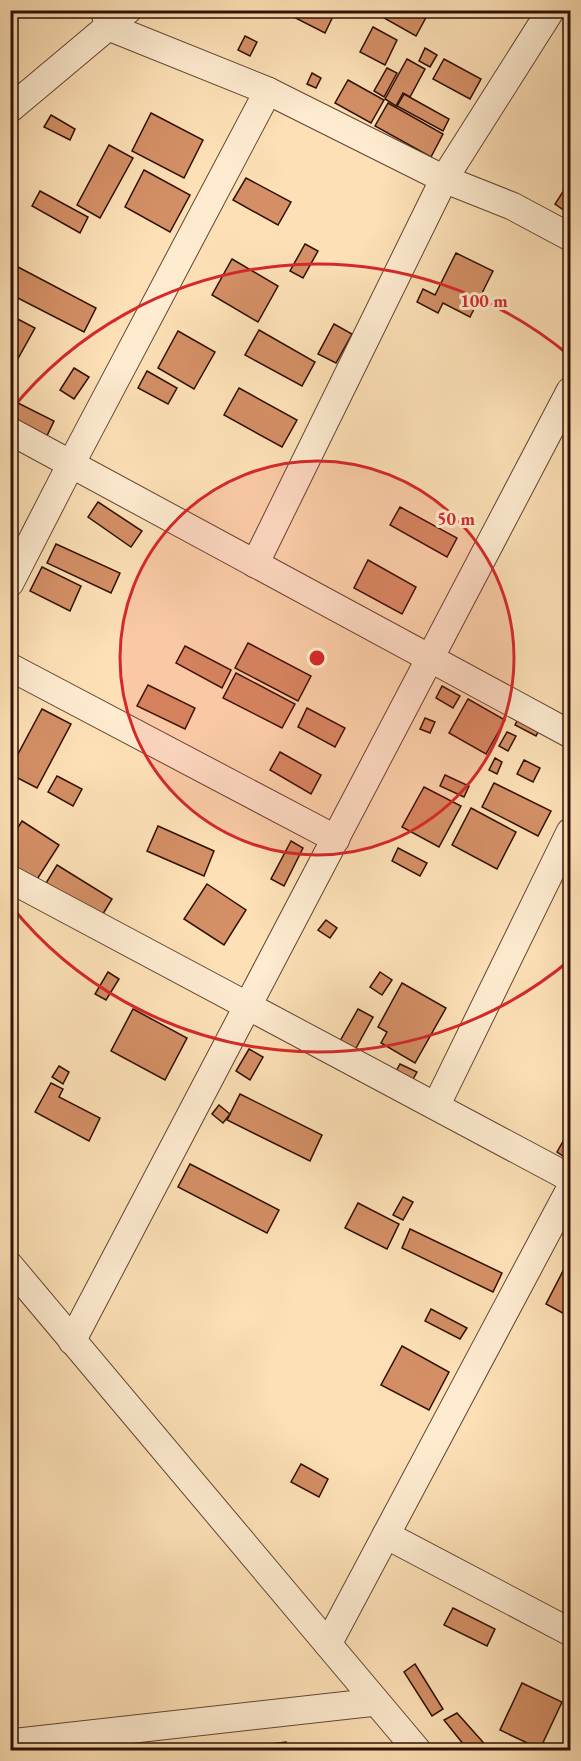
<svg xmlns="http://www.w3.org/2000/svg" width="581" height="1761" font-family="'EB Garamond',serif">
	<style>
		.building { fill: #d48f66; stroke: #2f1003; stroke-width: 1.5 }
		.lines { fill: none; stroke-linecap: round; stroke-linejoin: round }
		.minor-casing { stroke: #624430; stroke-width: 29 }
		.minor { stroke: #feebd0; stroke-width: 27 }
		.ring { fill: none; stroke: #d62828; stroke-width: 3 }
		.centre { fill: #d62828; stroke: #feebd0; stroke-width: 3 }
		.ring-label { font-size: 18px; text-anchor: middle; font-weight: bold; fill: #d62828; stroke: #feebd0; stroke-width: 6; stroke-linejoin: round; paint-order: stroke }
	</style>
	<rect width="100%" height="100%" fill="#fde0b6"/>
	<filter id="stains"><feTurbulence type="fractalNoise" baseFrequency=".00333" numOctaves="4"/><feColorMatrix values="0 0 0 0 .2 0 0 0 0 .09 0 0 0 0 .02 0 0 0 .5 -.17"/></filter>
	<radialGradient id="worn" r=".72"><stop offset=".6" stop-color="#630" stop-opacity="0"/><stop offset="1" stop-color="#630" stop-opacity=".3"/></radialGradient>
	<g class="building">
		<polygon points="280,10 336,10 325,33"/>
		<polygon points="370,10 427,10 429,12 416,36"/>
		<polygon points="373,27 397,40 385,65 360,52"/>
		<polygon points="245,36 257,42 250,56 238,50"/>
		<polygon points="425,48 437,55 430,67 419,61"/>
		<polygon points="407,59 425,69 410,97 403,93 396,106 385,99"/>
		<polygon points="444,59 481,79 470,99 433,79"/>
		<polygon points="387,68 397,73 384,97 374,91"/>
		<polygon points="312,73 321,78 316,88 307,84"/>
		<polygon points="348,80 384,100 371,123 335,103"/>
		<polygon points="404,94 449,119 443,131 397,106"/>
		<polygon points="388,103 443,134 431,157 375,126"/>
		<polygon points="151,113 203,140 184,178 132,151"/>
		<polygon points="51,115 75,129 70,140 44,127"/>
		<polygon points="109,145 133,158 100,218 77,205"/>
		<polygon points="144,170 190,195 170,232 125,207"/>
		<polygon points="246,178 291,202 278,225 233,200"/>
		<polygon points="566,187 570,190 570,204 565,211 555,204"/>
		<polygon points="40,191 88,217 80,233 32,206"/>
		<polygon points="305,244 318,251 303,278 290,271"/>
		<polygon points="456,253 493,271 470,317 443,303 438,313 417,302 423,289 435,295"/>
		<polygon points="232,259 278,286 258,322 212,295"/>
		<polygon points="18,267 96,308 84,332 10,294 10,282"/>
		<polygon points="10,315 35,328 11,371 10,370"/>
		<polygon points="334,324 352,334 336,363 318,354"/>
		<polygon points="259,330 315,362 302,386 245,355"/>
		<polygon points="178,331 215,352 194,389 158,368"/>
		<polygon points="74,368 89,377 74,399 60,390"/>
		<polygon points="147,371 177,388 168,404 138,388"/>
		<polygon points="239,388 297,420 282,447 224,415"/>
		<polygon points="10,399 54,421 44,442 10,426"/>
		<polygon points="98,502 142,531 131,547 88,517"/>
		<polygon points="400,507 457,538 447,557 390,525"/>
		<polygon points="56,544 120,573 111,593 47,563"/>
		<polygon points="368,560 416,587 402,614 354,588"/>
		<polygon points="42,567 81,586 70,611 30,591"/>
		<polygon points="248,643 311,676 298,701 235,668"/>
		<polygon points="185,646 231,670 222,688 176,663"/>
		<polygon points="236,673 295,704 282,728 223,698"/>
		<polygon points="148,685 195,708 185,729 137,706"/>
		<polygon points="442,686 460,696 453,708 436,698"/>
		<polygon points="468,699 505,720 486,754 449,733"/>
		<polygon points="307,708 345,728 335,747 298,727"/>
		<polygon points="42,709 71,724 37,788 10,774 10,769"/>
		<polygon points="520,715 541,726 536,736 515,725"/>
		<polygon points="425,718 435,722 430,733 420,729"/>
		<polygon points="507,732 516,736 508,751 499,746"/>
		<polygon points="280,752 321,775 311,794 270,770"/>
		<polygon points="495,758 502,762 497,774 489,770"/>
		<polygon points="524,760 540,768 533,782 517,774"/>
		<polygon points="445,775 469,786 464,797 440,786"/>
		<polygon points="57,776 82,789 73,806 48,792"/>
		<polygon points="494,783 551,811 538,836 482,807"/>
		<polygon points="424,787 461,806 439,847 402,827"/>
		<polygon points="471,808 516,832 497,869 452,845"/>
		<polygon points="22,821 59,845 34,884 10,869 10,840"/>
		<polygon points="158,826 214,851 204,876 147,851"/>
		<polygon points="291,841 303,848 284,886 271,879"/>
		<polygon points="398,848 427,863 420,876 392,861"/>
		<polygon points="57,865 112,899 98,922 43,888"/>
		<polygon points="207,884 246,910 224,945 184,919"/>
		<polygon points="326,920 337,928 330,938 318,930"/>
		<polygon points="108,972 119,979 106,1000 95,994"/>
		<polygon points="380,972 392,980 382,995 370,987"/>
		<polygon points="402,983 446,1008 415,1063 381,1043 387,1032 378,1027"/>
		<polygon points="133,1009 187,1038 165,1080 111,1051"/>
		<polygon points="358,1009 373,1017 355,1050 340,1041"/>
		<polygon points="249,1049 263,1057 250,1080 236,1071"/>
		<polygon points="400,1064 417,1072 409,1086 393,1077"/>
		<polygon points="59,1066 69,1072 63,1084 52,1077"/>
		<polygon points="51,1083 63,1089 59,1097 100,1118 89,1141 35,1112"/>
		<polygon points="240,1094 322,1135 310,1161 227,1120"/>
		<polygon points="219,1105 230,1114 223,1123 212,1114"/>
		<polygon points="570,1129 570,1158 569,1160 557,1152"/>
		<polygon points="190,1164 279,1210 267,1233 178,1187"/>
		<polygon points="403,1197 413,1202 403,1220 393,1215"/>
		<polygon points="358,1203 399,1224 387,1249 345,1228"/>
		<polygon points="410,1229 502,1273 493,1292 402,1248"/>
		<polygon points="565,1267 570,1270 570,1317 546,1304"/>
		<polygon points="431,1309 467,1328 460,1339 425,1321"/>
		<polygon points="402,1346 449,1372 429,1410 381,1385"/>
		<polygon points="301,1464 328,1479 319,1497 291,1482"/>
		<polygon points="453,1608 495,1629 487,1646 444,1625"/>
		<polygon points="415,1664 443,1709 432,1716 404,1672"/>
		<polygon points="522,1683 562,1702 540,1749 500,1730"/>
		<polygon points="457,1713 490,1750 468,1750 444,1720"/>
		<polygon points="286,1742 287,1750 223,1750"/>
	</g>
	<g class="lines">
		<defs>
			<g id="minor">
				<polyline points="104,10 109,27 268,91 444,179 512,206 570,237"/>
				<polyline points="10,109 128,10"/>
				<polyline points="10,431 570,734"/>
				<polyline points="255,564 444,179 551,10"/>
				<polyline points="10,583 71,464 268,91"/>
				<polyline points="10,667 336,839"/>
				<polyline points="10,879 570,1178"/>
				<polyline points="436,1106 570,832"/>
				<polyline points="10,1266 417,1750"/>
				<polyline points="72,1341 570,391"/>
				<polyline points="386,1535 570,1632"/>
				<polyline points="328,1644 570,1189"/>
				<polyline points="10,1743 376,1702"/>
			</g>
		</defs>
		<use href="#minor" class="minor-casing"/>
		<use href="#minor" class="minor"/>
	</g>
	<circle cx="317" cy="658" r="197" fill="#d62828" fill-opacity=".12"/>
	<g class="ring">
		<circle cx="317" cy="658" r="197"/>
		<path d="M570 960A394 394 0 0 1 11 906M11 410A394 394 0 0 1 570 356"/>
	</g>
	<circle cx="317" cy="658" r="9" class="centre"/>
	<g class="ring-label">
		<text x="484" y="307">100 m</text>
		<text x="456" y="525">50 m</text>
	</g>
	<rect width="581" height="1761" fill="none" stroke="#fde0b6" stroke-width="36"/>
	<rect x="12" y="12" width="557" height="1737" fill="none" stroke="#2f1003" stroke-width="3"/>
	<rect x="18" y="18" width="545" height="1725" fill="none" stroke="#2f1003" stroke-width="1.5"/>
	<rect width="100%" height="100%" filter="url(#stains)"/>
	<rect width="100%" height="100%" fill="url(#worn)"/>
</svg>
